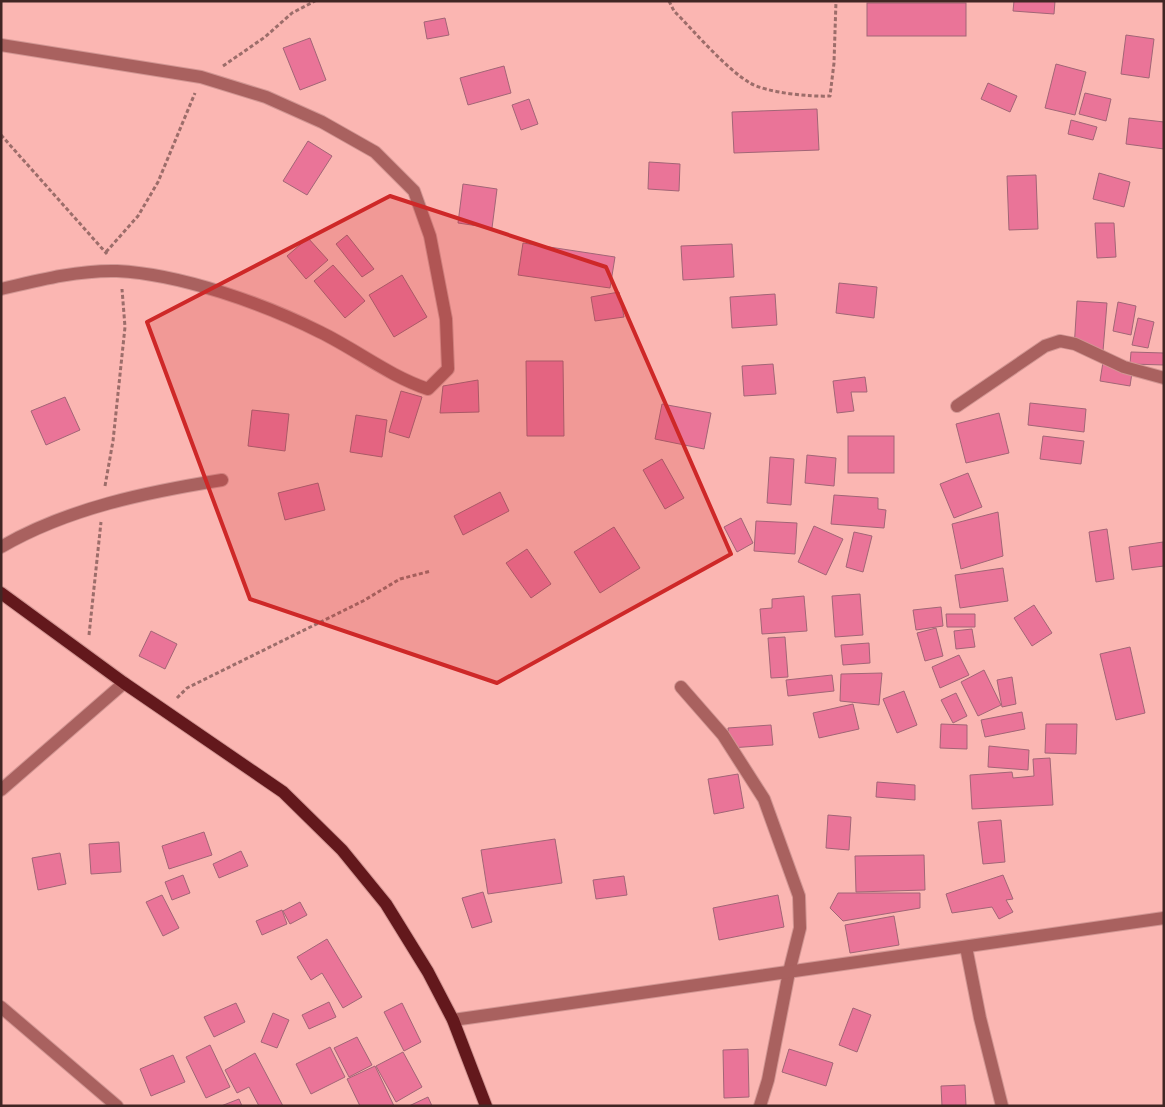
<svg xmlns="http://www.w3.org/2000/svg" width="1165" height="1107" font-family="'Asap Condensed',sans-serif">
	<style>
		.building { fill: #ea7498; stroke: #a26576 }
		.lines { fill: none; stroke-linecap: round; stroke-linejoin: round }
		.minor-casing { stroke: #d29693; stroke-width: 14 }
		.major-casing { stroke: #d29693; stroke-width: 14 }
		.path { stroke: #9c6d6a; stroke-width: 3; stroke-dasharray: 4 2.5; stroke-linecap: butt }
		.minor { stroke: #a9615f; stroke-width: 12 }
		.major { stroke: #63181c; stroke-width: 12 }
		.marked { fill: #ce2828; fill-opacity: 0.2; stroke: #ce2828; stroke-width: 4; stroke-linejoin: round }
	</style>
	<rect width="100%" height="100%" fill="#fbb6b2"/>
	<g class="building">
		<polygon points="1014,1 1055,1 1054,14 1013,11"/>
		<rect x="867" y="3" width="99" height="33"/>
		<polygon points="445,18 449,35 427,39 424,22"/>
		<polygon points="1126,35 1154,39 1149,78 1121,74"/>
		<polygon points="310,38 326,80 300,90 283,48"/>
		<polygon points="1056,64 1086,72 1075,115 1045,108"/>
		<polygon points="504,66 511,93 468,105 460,78"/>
		<polygon points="988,83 1017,96 1010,112 981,99"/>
		<polygon points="1085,93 1111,99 1106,121 1079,114"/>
		<polygon points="529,99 538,124 521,130 512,105"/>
		<polygon points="817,109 819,150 734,153 732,112"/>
		<polygon points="1129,118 1164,122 1164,149 1126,144"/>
		<polygon points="1071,120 1097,127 1093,140 1068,134"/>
		<polygon points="308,141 332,156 307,195 283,181"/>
		<polygon points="649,162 680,164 679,191 648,189"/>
		<polygon points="1099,173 1130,182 1124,207 1093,199"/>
		<polygon points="1036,175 1038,229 1009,230 1007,176"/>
		<polygon points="463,184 497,189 492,228 458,223"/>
		<polygon points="1095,223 1114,223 1116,257 1097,258"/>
		<polygon points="347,235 374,269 362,277 336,244"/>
		<polygon points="308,238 328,260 306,279 287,256"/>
		<polygon points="523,243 615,257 610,288 518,275"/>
		<polygon points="732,244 734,277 683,280 681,246"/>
		<polygon points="333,265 365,301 345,318 314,281"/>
		<polygon points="402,275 427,317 394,337 369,295"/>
		<polygon points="839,283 877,287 874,318 836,313"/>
		<polygon points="619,292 624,317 595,321 591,297"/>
		<polygon points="775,294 777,325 732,328 730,297"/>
		<polygon points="1077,301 1107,303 1103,351 1074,349"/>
		<polygon points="1118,302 1136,306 1131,335 1113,331"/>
		<polygon points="1138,318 1154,322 1148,348 1132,345"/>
		<polygon points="1131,352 1164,353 1164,365 1130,364"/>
		<polygon points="526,361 563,361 564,436 527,436"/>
		<polygon points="1103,362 1133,366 1130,386 1100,381"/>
		<polygon points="773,364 776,394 744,396 742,366"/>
		<polygon points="865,377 867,392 851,392 854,411 837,413 833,381"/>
		<polygon points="478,380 479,412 440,413 443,386"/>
		<polygon points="401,391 422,397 409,438 389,432"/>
		<polygon points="65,397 80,430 46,445 31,411"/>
		<polygon points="1030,403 1086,409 1084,432 1028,425"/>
		<polygon points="662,404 711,413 704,449 655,439"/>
		<polygon points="252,410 289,414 285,451 248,446"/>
		<polygon points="999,413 1009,453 966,463 956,424"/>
		<polygon points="356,415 387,420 382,457 350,452"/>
		<rect x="848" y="436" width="46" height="37"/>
		<polygon points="1043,436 1084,441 1081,464 1040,459"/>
		<polygon points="807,455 836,458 834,486 805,483"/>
		<polygon points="770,457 794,459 791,505 767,503"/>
		<polygon points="662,459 684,498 665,509 643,470"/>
		<polygon points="968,473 982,507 954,518 940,484"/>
		<polygon points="318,483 325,510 285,520 278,493"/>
		<polygon points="500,492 509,511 463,535 454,516"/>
		<polygon points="834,495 878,498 878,509 886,510 884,528 831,524"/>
		<polygon points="998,512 1003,556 961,569 952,524"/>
		<polygon points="741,518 753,543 737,552 724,527"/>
		<polygon points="756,521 797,523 795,554 754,551"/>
		<polygon points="814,526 843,539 826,575 798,562"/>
		<polygon points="614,527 640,568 600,593 574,552"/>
		<polygon points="1107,529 1114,579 1096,582 1089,532"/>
		<polygon points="854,532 872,536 863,572 846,567"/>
		<polygon points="1163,542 1164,566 1132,570 1129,547"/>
		<polygon points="527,549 551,584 531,598 506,563"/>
		<polygon points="1003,568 1008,601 960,608 955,575"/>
		<polygon points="860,594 863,635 835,637 832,596"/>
		<polygon points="804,596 807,631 762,634 760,609 772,608 772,599"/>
		<polygon points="1034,605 1052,633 1032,646 1014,618"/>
		<polygon points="941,607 943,626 916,630 913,610"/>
		<polygon points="946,614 975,614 975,627 947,627"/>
		<polygon points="936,628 943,656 925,661 917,633"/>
		<polygon points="972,629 975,647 956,649 954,631"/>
		<polygon points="151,631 177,644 165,669 139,656"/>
		<polygon points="785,637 788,677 771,678 768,638"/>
		<polygon points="869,643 870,663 843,665 841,645"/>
		<polygon points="1130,647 1145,713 1116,720 1100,654"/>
		<polygon points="959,655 969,675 940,688 932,667"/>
		<polygon points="984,670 1001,705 978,716 961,682"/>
		<polygon points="882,673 879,705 840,701 841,674"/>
		<polygon points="832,675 834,691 788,696 786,680"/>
		<polygon points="1012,677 1016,704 1002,707 997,680"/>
		<polygon points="904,691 917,725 897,733 883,699"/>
		<polygon points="956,693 967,716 953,723 941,700"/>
		<polygon points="853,704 859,729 819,738 813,713"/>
		<polygon points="1022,712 1025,729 985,737 981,720"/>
		<polygon points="941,724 967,725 967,749 940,748"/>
		<polygon points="1046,724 1077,724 1076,754 1045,753"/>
		<polygon points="771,725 773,745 730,748 728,728"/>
		<polygon points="989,746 1029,750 1028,770 988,767"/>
		<polygon points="1050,758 1053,805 972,809 970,775 1012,772 1013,778 1034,776 1033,759"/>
		<polygon points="738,774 744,808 714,814 708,779"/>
		<polygon points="877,782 915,785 915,800 876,797"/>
		<polygon points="828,815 851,817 849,850 826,848"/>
		<polygon points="1001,820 1005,862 983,864 978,822"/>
		<polygon points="204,832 212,855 169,869 162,846"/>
		<polygon points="555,839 562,883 488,894 481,850"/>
		<polygon points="119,842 121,872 91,874 89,844"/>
		<polygon points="241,851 248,866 219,878 213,864"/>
		<polygon points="60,853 66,884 38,890 32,858"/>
		<polygon points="924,855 925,890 856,892 855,856"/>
		<polygon points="183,875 190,893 172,900 165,882"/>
		<polygon points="1003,875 1013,899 1006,900 1013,912 999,919 992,907 952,913 946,894"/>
		<polygon points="624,876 627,895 596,899 593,880"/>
		<polygon points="483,892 492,922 472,928 462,898"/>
		<polygon points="838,893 920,893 920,908 843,921 830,908"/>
		<polygon points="162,895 179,928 163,936 146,902"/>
		<polygon points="778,895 784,927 719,940 713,908"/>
		<polygon points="300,902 307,915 290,924 283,911"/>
		<polygon points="282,910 287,924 262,935 256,921"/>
		<polygon points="894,916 899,945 850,953 845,925"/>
		<polygon points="327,939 362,997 343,1008 322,973 311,980 297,957"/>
		<polygon points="329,1002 336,1017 309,1029 302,1015"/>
		<polygon points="236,1003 245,1022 214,1037 204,1017"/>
		<polygon points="402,1003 421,1042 404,1051 384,1012"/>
		<polygon points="853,1008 871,1015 857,1052 839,1045"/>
		<polygon points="273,1013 289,1020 277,1048 261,1042"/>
		<polygon points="357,1037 372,1065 349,1077 334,1048"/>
		<polygon points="210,1045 230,1087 206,1098 186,1057"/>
		<polygon points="330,1047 345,1077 311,1094 296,1064"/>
		<polygon points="748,1049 749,1097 724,1098 723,1050"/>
		<polygon points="789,1049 833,1063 826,1086 782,1072"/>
		<polygon points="403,1052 422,1087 396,1102 376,1066"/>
		<polygon points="255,1053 283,1106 259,1106 249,1087 237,1093 225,1070"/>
		<polygon points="173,1055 185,1082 151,1096 140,1069"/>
		<polygon points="375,1066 394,1106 360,1106 347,1079"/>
		<polygon points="965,1085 966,1106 942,1106 941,1086"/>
		<polygon points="428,1097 432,1106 409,1106"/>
		<polygon points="239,1099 242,1106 221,1106"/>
	</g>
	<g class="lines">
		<defs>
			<g id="minor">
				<path d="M 1,45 L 201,77 L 266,97 L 322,122 L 375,152 L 414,191 L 430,236 L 446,319 L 448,369 L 428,389 C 389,376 357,350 320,332 C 264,304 181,274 117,271 C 78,270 39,280 1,289"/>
				<polyline points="957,406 1045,346 1060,341 1075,344 1124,367 1164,378"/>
				<path d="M 1,547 C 68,508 147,492 222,480"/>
				<polyline points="681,687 723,735 764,799 799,896 800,928 789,972 768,1080 760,1106"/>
				<polyline points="1,790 124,683"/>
				<polyline points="966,947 980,1018 1002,1106"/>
				<polyline points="1,1007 117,1106"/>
				<polyline points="453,1020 1164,918"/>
			</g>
			<polyline id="major" points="1,593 124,683 283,792 342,850 386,904 428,972 453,1020 486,1106"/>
		</defs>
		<use href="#minor" class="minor-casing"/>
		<use href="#major" class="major-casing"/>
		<g class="path">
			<path d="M 669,1 L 674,11 C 694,31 726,69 750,83 C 767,93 811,97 830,96 L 834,63 L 836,1"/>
			<polyline points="223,66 265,37 292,13 315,1"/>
			<polyline points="1,135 107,254"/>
			<polyline points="106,252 138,216 158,182 195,93"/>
			<polyline points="105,486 113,441 125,327 122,289"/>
			<polyline points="89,635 101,522"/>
			<polyline points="177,698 187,688 363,601 400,579 431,571"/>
		</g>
		<use href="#minor" class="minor"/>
		<use href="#major" class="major"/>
	</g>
	<path class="marked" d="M 390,196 L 606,267 L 731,554 L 497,683 L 250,599 L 147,322 Z"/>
	<rect width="1165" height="1107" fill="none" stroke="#402624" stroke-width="5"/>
</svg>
